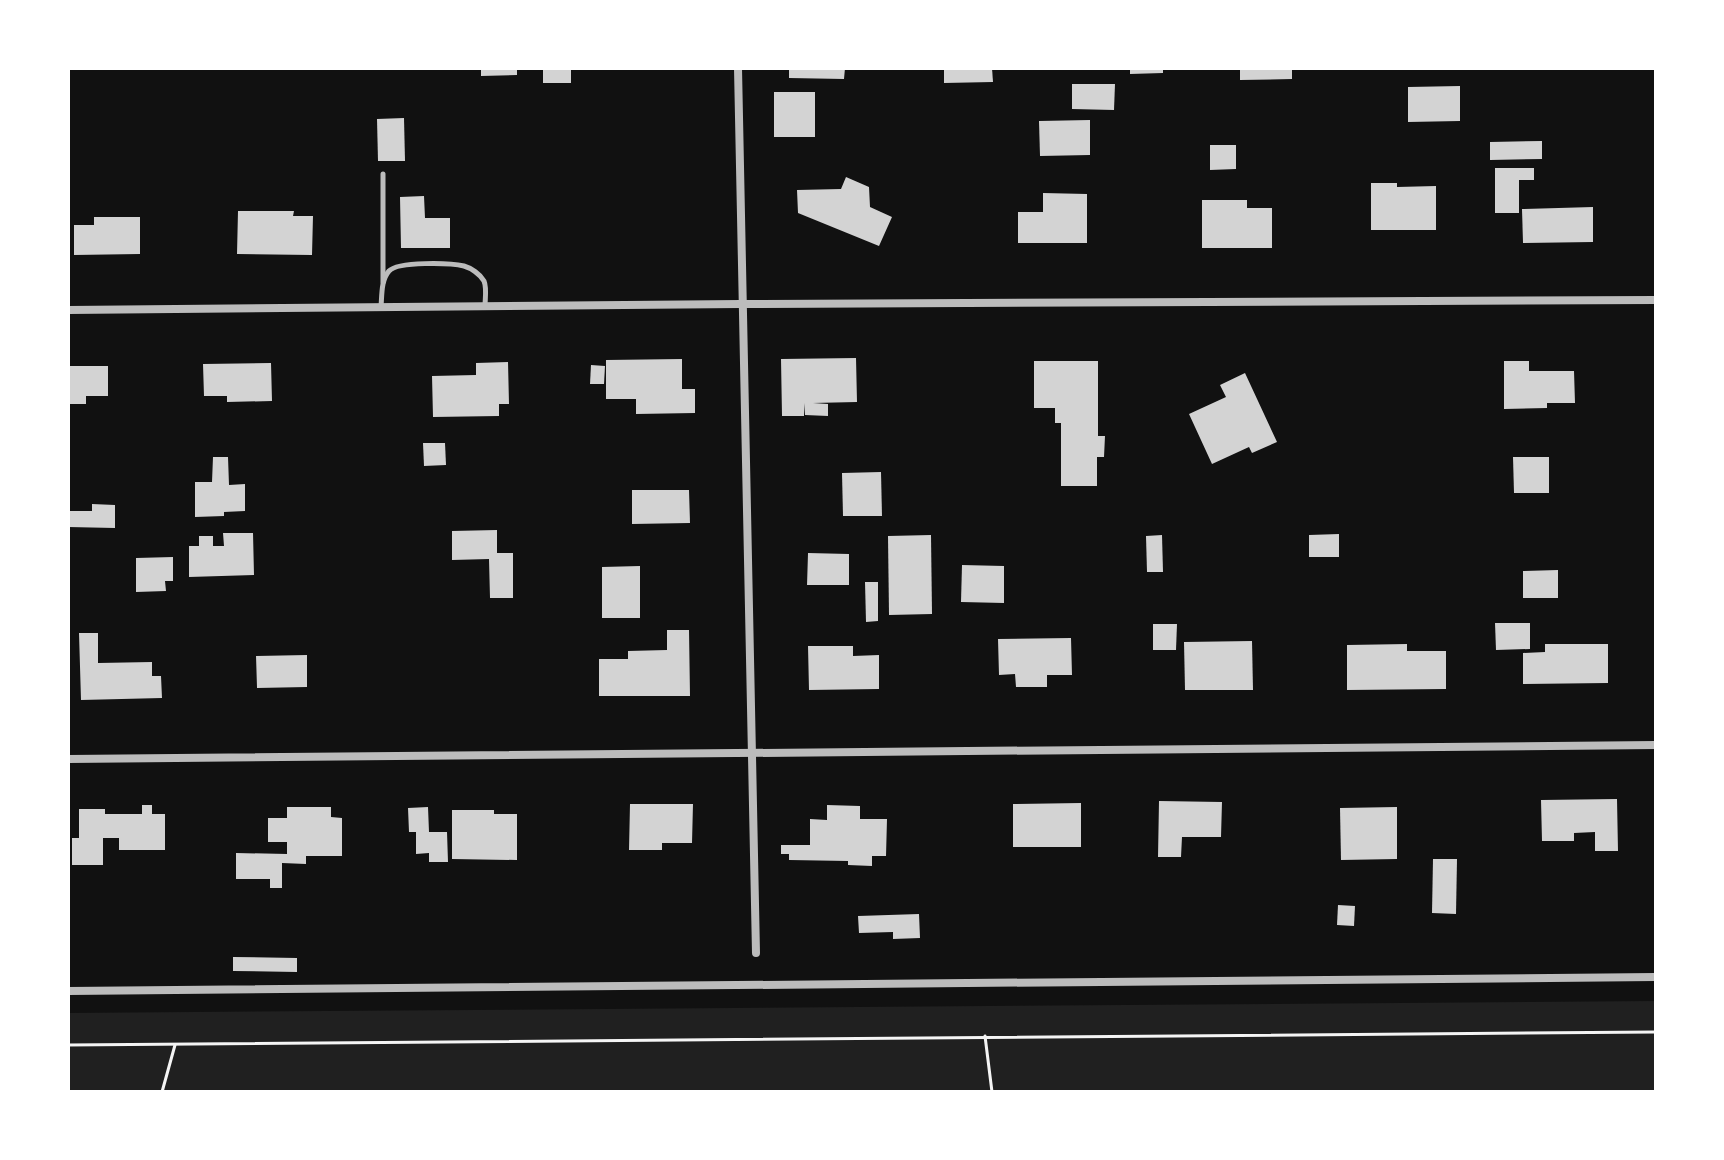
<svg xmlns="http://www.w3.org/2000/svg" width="1724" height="1160" font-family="'DM Sans',sans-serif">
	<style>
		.green { fill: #202020 }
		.building { fill: #d3d3d3 }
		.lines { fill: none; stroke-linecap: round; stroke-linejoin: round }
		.path { stroke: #f5f5f5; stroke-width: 3 }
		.service { stroke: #bcbcbc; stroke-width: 5 }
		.minor { stroke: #bcbcbc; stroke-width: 8 }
	</style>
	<rect width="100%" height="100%" fill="#111"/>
	<polygon class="green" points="1656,1001 1656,1092 68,1092 68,1013"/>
	<g class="building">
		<polygon points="481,68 517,68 517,75 481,76"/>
		<rect x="543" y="68" width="28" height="15"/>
		<polygon points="789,68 845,68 844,79 789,78"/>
		<polygon points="944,68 992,68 993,82 944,83"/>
		<polygon points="1130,68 1163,68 1163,73 1130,74"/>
		<polygon points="1240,68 1292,68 1292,79 1240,80"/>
		<polygon points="1072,84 1115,84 1114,110 1072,109"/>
		<polygon points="1460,86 1460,121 1408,122 1408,87"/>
		<rect x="774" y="92" width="41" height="45"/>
		<polygon points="404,118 405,161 378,161 377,119"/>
		<polygon points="1090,120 1090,155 1040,156 1039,121"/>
		<polygon points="1542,141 1542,159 1490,160 1490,142"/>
		<polygon points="1210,145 1236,145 1236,169 1210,170"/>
		<polygon points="1495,168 1534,168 1534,180 1519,180 1519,213 1495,213"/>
		<polygon points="846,177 869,187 870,207 892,217 879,246 798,213 797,190 841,189"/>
		<polygon points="1371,183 1397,183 1397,187 1436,186 1436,230 1371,230"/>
		<polygon points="1043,193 1087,194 1087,243 1018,243 1018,212 1043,212"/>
		<polygon points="424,196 425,218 450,218 450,248 401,248 400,197"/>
		<polygon points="1202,200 1247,200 1247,208 1272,208 1272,248 1202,248"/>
		<polygon points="1593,207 1593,242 1523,243 1522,209"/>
		<polygon points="238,211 294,211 293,216 313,216 312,255 237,254"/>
		<polygon points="94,217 140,217 140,254 74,255 74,225 94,225"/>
		<polygon points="856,358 857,402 813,403 828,404 828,416 805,415 804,403 804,416 782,416 781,359"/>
		<polygon points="682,359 682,389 695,389 695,413 636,414 636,399 606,399 606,360"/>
		<polygon points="1034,361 1098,361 1098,436 1105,436 1104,457 1097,457 1097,486 1061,486 1061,423 1055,423 1055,408 1034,408"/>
		<polygon points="1504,361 1529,361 1529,371 1574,371 1575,403 1547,403 1547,408 1504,409"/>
		<polygon points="508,362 509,404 499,404 499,416 433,417 432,376 476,375 476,363"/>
		<polygon points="271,363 272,401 227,402 227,396 204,396 203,364"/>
		<polygon points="591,365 605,366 604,384 590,384"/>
		<polygon points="68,366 108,366 108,396 86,396 86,404 68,404"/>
		<polygon points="1245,373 1277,442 1252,453 1249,447 1212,464 1189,414 1226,397 1220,385"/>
		<polygon points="423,443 445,443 446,465 424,466"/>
		<polygon points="213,457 228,457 229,485 245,484 245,511 224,512 224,516 195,517 195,482 212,482"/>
		<polygon points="1513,457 1549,457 1549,493 1514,493"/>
		<polygon points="881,472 882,516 843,516 842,473"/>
		<polygon points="632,490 689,490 690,523 632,524"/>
		<polygon points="92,504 115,505 115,528 68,527 68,511 92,511"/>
		<polygon points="497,530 497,553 513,553 513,598 490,598 489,559 452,560 452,531"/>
		<polygon points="223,533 253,533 254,575 189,577 189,546 199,546 199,536 213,536 213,546 224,546"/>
		<polygon points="1339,534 1339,557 1309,557 1309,535"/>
		<polygon points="931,535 932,614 889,615 888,536"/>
		<polygon points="1162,535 1163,572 1147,572 1146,536"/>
		<polygon points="808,553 849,554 849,585 807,585"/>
		<polygon points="173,557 173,581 165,581 166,591 136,592 136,558"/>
		<polygon points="962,565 1004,566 1004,603 961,602"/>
		<polygon points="640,566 640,618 602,618 602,567"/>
		<polygon points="1558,570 1558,598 1523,598 1523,571"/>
		<polygon points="865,582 878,582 878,621 866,622"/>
		<polygon points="1495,623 1530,623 1530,649 1496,650"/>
		<polygon points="1153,624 1177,624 1176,650 1153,650"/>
		<polygon points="667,630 689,630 690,696 599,696 599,659 628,659 628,651 667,650"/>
		<polygon points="79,633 98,633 98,663 152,662 152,676 161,676 162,698 81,700"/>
		<polygon points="1071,638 1072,675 1047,675 1047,687 1016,687 1015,674 999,675 998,639"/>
		<polygon points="1252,641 1253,690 1185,690 1184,642"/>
		<polygon points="1407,644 1407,651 1446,651 1446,689 1347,690 1347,645"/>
		<polygon points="1545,644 1608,644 1608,683 1523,684 1523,653 1545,652"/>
		<polygon points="808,646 853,646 853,656 879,655 879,689 809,690"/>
		<polygon points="307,655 307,687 257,688 256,656"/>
		<polygon points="1617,799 1618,851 1595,851 1595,832 1574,833 1574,841 1542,841 1541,800"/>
		<polygon points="1159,801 1222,802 1221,837 1182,837 1181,857 1158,857"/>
		<polygon points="1081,803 1081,847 1013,847 1013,804"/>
		<polygon points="630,804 693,804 692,843 662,843 662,850 629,850"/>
		<polygon points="142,805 152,805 152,814 165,814 165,850 119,850 119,838 103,838 103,865 72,865 72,838 79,838 79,809 105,809 105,814 142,814"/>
		<polygon points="827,805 860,806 860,819 887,819 886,856 872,856 872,866 848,865 848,861 789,860 789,854 781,854 781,845 810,845 810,819 827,820"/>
		<polygon points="287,807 331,807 331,817 342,818 342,856 306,856 306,864 282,863 282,888 270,888 270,879 236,879 236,853 287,854 287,842 268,842 268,818 287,818"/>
		<polygon points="428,807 429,832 447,832 448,862 429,862 429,853 416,854 416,832 409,832 408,808"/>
		<polygon points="1397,807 1397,859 1341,860 1340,808"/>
		<polygon points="452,810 494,810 494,814 517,814 517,860 452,859"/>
		<polygon points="1433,859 1457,859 1456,914 1432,913"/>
		<polygon points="1338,905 1355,906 1354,926 1337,925"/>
		<polygon points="919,914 920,938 893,939 893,932 859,933 858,916"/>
		<polygon points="233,957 297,958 297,972 233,971"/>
	</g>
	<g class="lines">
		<g class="path">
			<polyline points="985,1036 992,1092"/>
			<polyline points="68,1045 1656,1032"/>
			<polyline points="162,1092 175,1045"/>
		</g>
		<g class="service">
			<polyline points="383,282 383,174"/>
			<path d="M 381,307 C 382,295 381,280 389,271 C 398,261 451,263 464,266 C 471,268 480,274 484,281 C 487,288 485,299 485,306"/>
		</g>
		<g class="minor">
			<polyline points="738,68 756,953"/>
			<polyline points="68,310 741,304 1656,300"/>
			<polyline points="68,759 1656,745"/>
			<polyline points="68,991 1656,977"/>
		</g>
	</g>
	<rect width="1724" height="1160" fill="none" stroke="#ffffff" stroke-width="140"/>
</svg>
